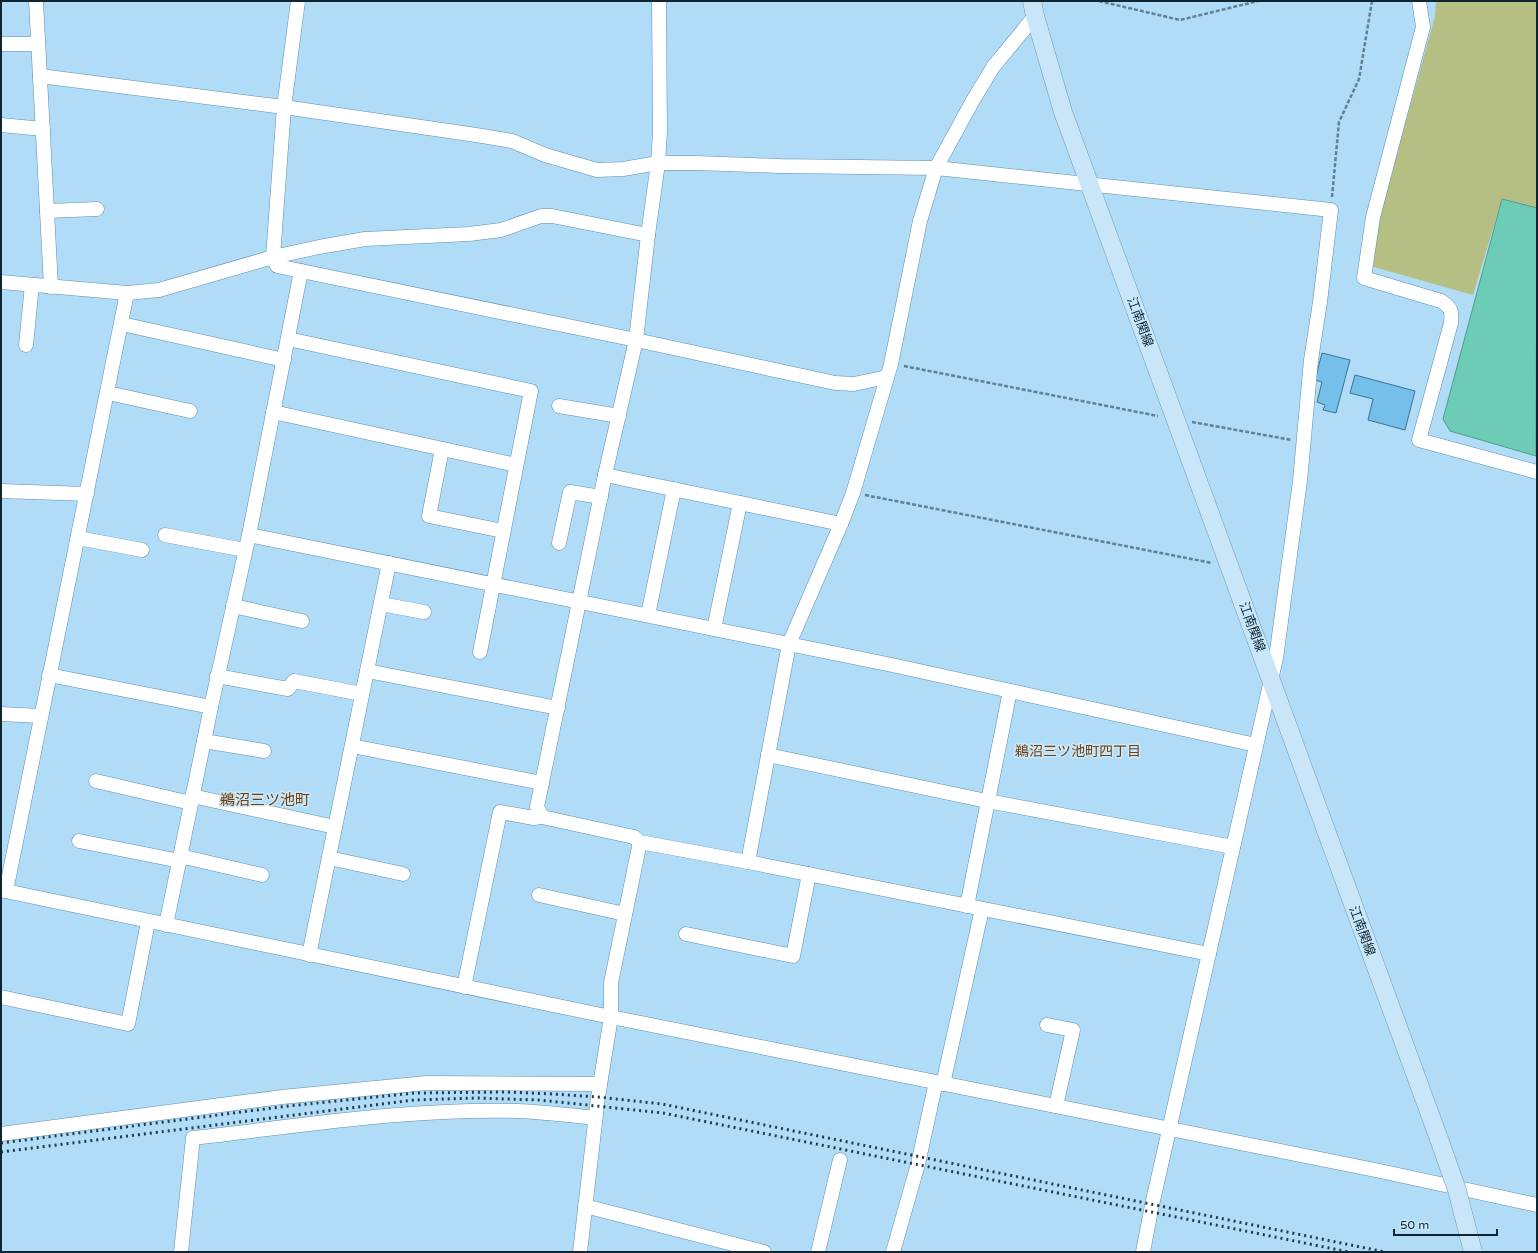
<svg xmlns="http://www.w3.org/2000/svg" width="1538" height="1253" font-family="'Varela Round','Noto Sans JP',sans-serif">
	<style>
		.green { fill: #b5bf83 }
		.water { fill: #6dccb6; stroke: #519a8e }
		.building { fill: #75bfeb; stroke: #3e7290 }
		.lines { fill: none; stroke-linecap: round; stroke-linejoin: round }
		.minor-casing { stroke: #5b8faf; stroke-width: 15 }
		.major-casing { stroke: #7098b1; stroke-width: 19 }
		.path { stroke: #608195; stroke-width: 2.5; stroke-dasharray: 4 2; stroke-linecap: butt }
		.minor { stroke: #fff; stroke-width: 14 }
		.major { stroke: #c9e6f9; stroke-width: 18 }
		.rail { stroke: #223a49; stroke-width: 3; stroke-dasharray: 2 4; stroke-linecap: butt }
		.major-bridge-casing { stroke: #7098b1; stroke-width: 19; stroke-linecap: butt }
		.major-bridge { stroke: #c9e6f9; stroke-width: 18 }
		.labels { text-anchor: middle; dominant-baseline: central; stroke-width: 3; stroke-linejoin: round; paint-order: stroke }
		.street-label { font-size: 13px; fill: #0f2532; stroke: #c8e8fc }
		.neighbourhood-label { font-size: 14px; fill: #763d05; stroke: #c8e8fc }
		.quarter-label { font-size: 15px; fill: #763d05; stroke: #c8e8fc }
	</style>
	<rect width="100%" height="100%" fill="#b1dcf7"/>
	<polygon class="green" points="1436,1 1537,1 1537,208 1502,199 1473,295 1374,267 1370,252 1435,16"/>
	<polygon class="water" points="1502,199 1537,208 1536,456 1450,431 1443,419"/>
	<g class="building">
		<polygon points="1322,353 1350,360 1336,413 1323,410 1325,405 1317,402 1322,382 1315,380"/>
		<polygon points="1355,375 1415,391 1405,430 1368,420 1373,399 1350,393"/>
	</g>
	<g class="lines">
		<defs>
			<g id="minor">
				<polyline points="36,1 51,287"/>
				<polyline points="298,1 284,107 273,257 277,266 636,340 835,383 854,384 887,377"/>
				<polyline points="659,1 660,132 658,163 648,235 636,340 605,475 537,807 542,817 634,837 640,842 748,862 1209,954"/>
				<path d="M 1419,1 L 1423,27 L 1373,217 L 1364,278 L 1441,301 C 1452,308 1452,312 1451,323 L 1419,440 L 1537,472"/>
				<polyline points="1,44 38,44"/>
				<polyline points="40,76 284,107 476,135 512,141 545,155 597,170 623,169 658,163 697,163 780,166 936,168 1331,210 1320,302 1311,360 1300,481 1276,658 1152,1205 1143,1252"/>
				<polyline points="1,125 43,129"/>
				<polyline points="47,211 97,209"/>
				<polyline points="1,282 127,293 159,290 273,257 319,247 365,239 469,234 501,230 541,216 552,216 648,235"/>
				<polyline points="122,324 284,360"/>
				<polyline points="288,339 531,391 480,652"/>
				<polyline points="26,345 32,285"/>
				<polyline points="108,393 190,411"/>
				<polyline points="559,406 619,416"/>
				<polyline points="273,412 516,465"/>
				<polyline points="442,449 429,516 503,531"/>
				<polyline points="605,475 841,524"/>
				<polyline points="1,491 87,494"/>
				<polyline points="165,535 245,550"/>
				<polyline points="249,535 892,665 1256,745"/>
				<polyline points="78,538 142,550"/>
				<polyline points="559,543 570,492 601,497"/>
				<polyline points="381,604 424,612"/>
				<polyline points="233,606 302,621"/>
				<polyline points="648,615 674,489"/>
				<polyline points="714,629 740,503"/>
				<polyline points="367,671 558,708"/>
				<polyline points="49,675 211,707"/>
				<polyline points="217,676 288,689 294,681 362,694"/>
				<polyline points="1,714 41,716"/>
				<polyline points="204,741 264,751"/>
				<polyline points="352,746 542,783"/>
				<polyline points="768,755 982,800 1233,847"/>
				<polyline points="96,781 191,803"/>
				<polyline points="192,796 335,827"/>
				<polyline points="79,841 180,861"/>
				<polyline points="180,856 262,875"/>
				<polyline points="329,858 403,874"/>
				<polyline points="748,862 789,644 841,524 853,493 891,364 920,221 936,168 972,102 993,67 1035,16"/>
				<polyline points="1,890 611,1017 1380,1171 1537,1205"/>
				<polyline points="6,891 127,293"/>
				<polyline points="539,895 625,914"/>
				<polyline points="967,906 1010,691"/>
				<polyline points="166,925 211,707 249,535 301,271"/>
				<polyline points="686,934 793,956 809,874"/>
				<polyline points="309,955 389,563"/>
				<polyline points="464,987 500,812 534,818 542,817"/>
				<polyline points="1,997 128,1024 148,922"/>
				<polyline points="1047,1025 1073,1030 1056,1106"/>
				<polyline points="943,1084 982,909"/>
				<polyline points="1,1134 282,1097 427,1083 600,1084"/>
				<polyline points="585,1206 764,1252"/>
				<path d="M 181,1252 L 193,1138 C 300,1126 409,1108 517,1111 C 543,1112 569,1115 595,1118"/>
				<polyline points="580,1252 598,1097 611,1017 611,983 640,842"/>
				<polyline points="818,1252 840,1160"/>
				<polyline points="893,1252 918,1164 936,1082"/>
			</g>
			<polyline id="major" points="1032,1 1035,16 1063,112 1439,1139"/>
		</defs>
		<use href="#minor" class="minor-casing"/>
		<use href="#major" class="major-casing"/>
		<g class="path">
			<polyline points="1099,1 1180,20 1258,1"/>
			<polyline points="1332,197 1339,122 1359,79 1372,1"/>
			<polyline points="904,366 1158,416"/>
			<polyline points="1192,422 1292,440"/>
			<polyline points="865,495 1212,563"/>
		</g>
		<use href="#minor" class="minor"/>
		<use href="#major" class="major"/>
		<g class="rail">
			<polyline points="1,1143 288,1106 415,1093 505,1092 553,1094 598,1097 662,1104 1385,1252"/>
			<polyline points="1,1152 414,1100 476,1098 539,1100 663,1113 1349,1252"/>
		</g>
		<defs>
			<polyline id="major-bridge" points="1439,1139 1457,1190 1473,1252"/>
		</defs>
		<use href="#major-bridge" class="major-bridge-casing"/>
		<use href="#major-bridge" class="major-bridge"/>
	</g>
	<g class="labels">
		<g class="street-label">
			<text transform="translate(1140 322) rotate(70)">江南関線</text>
			<text transform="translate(1252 627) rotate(70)">江南関線</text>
			<text transform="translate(1362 931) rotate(70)">江南関線</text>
		</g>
		<g class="neighbourhood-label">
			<text x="1078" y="751">鵜沼三ツ池町四丁目</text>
		</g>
		<g class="quarter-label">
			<text x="265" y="800">鵜沼三ツ池町</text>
		</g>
	</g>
	<rect width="1538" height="1253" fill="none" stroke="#0f2532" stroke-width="4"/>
	<path d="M1394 1229v6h103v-6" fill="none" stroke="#0f2532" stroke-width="2"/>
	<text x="1400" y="1229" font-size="12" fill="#0f2532" stroke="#c8e8fc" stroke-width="3" paint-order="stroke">50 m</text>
</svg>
